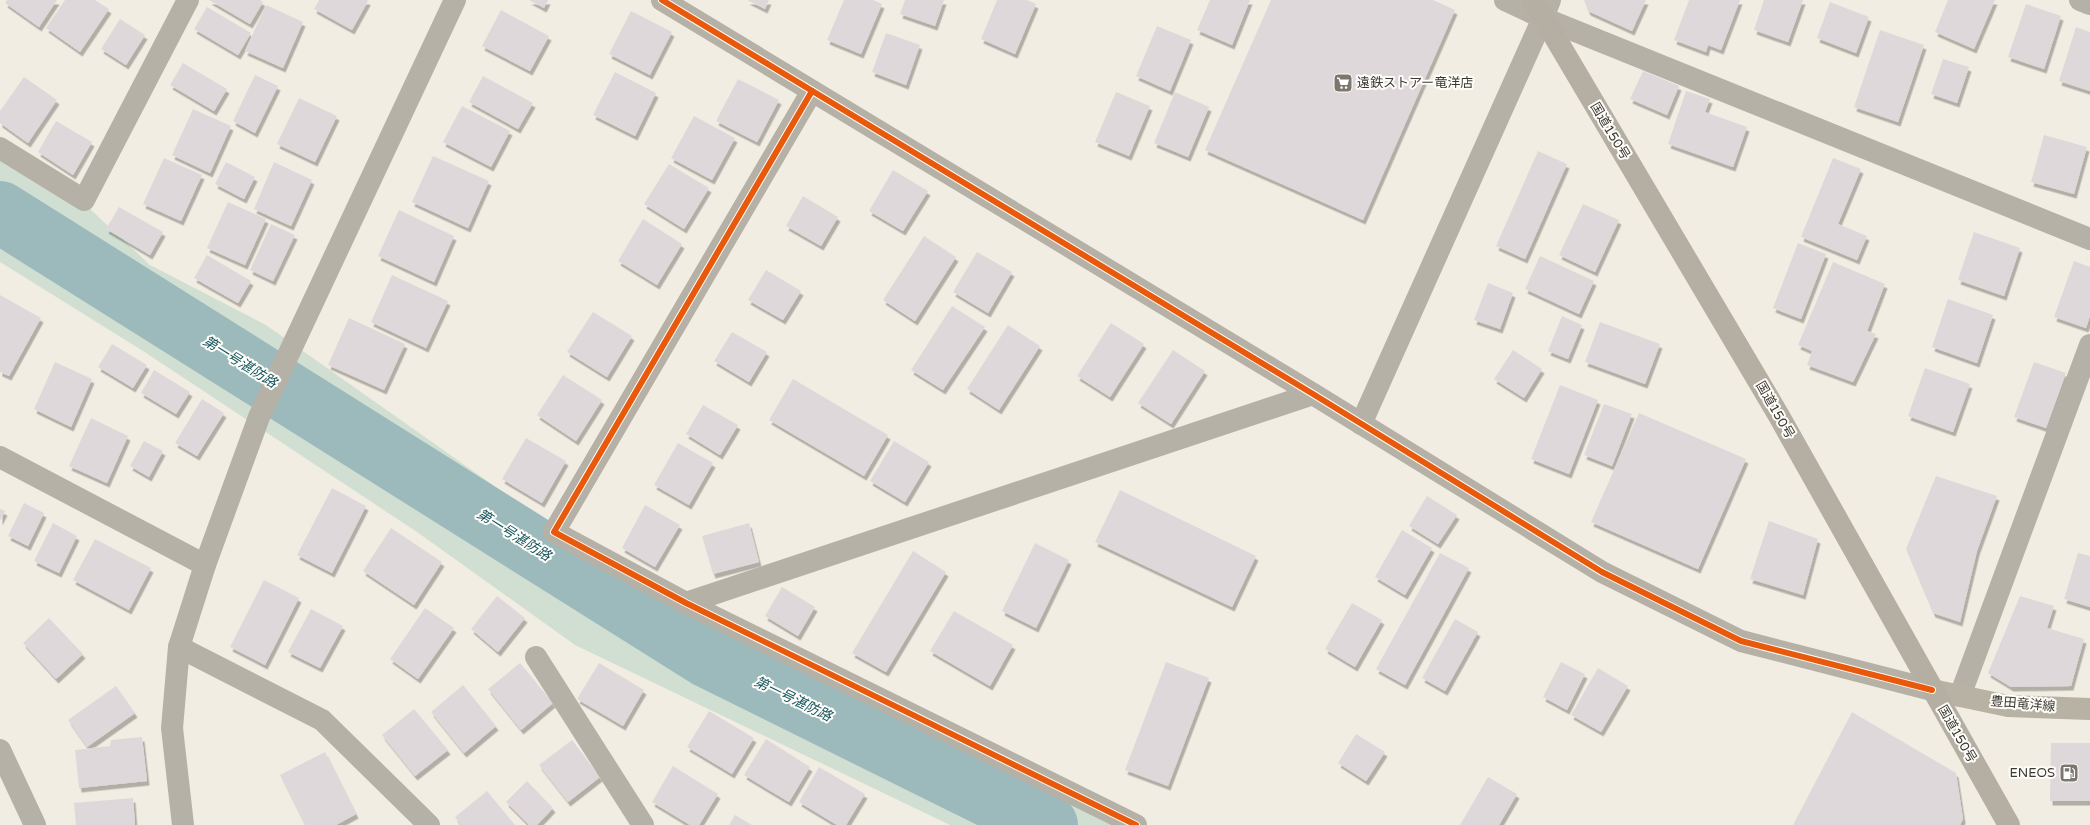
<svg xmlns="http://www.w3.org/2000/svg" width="2090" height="825" font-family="'Varela Round','Noto Sans JP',sans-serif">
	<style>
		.green { fill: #d1dfd2 }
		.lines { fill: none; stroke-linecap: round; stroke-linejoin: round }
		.river { stroke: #9cbabc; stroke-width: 62 }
		.building { fill: #dfd8da; filter: url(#shadow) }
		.minor { stroke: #b6b1a7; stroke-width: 22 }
		.major { stroke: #b8b2a4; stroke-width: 22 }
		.highway { stroke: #b5afa3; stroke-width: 22 }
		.cycleway-casing { stroke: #fefdf9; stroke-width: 8 }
		.cycleway { stroke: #e8590c; stroke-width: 6 }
		.labels { text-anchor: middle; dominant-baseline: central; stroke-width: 4; stroke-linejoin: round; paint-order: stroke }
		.poi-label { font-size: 13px; fill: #3b3831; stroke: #fefdf9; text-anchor: start }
		.street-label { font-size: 13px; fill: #3b3831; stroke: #fefdf9 }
		.water-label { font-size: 14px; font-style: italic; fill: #17565f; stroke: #fefdf9 }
	</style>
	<defs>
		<filter id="shadow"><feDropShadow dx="2.5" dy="4.5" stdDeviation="0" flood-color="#0004"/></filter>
	</defs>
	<rect width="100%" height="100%" fill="#f1ede3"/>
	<polygon class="green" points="0,148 74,194 150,265 266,325 578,545 1137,825 950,825 575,645 417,532 143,351 0,262"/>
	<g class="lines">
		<polyline class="river" points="0,212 708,657 1047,825"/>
	</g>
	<g class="building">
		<polygon points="7,0 57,0 39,27 5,3"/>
		<polygon points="65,0 95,0 109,9 80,52 46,28"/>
		<polygon points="209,0 260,0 263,2 250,24"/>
		<polygon points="319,0 367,0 368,1 352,30 314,9"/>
		<polygon points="529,0 548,0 544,8"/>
		<polygon points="747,0 769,0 765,9"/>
		<polygon points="844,0 873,0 882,4 861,54 827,40"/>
		<polygon points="905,0 944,0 935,26 900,14"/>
		<polygon points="997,0 1027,0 1036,4 1015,54 981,39"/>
		<polygon points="1210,0 1250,0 1232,45 1197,30"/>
		<polygon points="1271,0 1433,0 1455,10 1363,220 1205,150"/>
		<polygon points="1584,0 1646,0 1632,31 1588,11"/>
		<polygon points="1689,0 1740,0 1721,50 1708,45 1706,52 1674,40"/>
		<polygon points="1764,0 1803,0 1788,42 1754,30"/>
		<polygon points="1948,0 1995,0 1974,49 1935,32"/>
		<polygon points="1830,2 1869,17 1856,53 1817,38"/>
		<polygon points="2026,4 2061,16 2044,69 2008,57"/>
		<polygon points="266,5 303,22 283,68 245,51"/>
		<polygon points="207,7 251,33 238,55 194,29"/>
		<polygon points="501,10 549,36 530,71 482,46"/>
		<polygon points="631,11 672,32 650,75 609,54"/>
		<polygon points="120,19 145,35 126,65 101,49"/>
		<polygon points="1157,26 1191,40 1170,91 1136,76"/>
		<polygon points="2076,27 2090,32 2090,91 2059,81"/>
		<polygon points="1880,30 1924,45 1898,122 1854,107"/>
		<polygon points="886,33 920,45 906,85 872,72"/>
		<polygon points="1943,59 1969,67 1957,103 1931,94"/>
		<polygon points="183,63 227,89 214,111 170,85"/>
		<polygon points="1643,71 1679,86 1667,115 1630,99"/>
		<polygon points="615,72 656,93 635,136 593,115"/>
		<polygon points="255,75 278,86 255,133 233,121"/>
		<polygon points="483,76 533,103 518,129 469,102"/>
		<polygon points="24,77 57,100 28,143 0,123 0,111"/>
		<polygon points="738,79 779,100 757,142 716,121"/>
		<polygon points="1686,91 1710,99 1705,112 1747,127 1733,167 1668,144"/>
		<polygon points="1116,92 1150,106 1129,156 1095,142"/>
		<polygon points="1175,92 1209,107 1188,157 1154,143"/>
		<polygon points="299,98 337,116 315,162 277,144"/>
		<polygon points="462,106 510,131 491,167 443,142"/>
		<polygon points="193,109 231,126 210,173 172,155"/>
		<polygon points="694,116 735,138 712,180 671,158"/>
		<polygon points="56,121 92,142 73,175 38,152"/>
		<polygon points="2044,135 2087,147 2074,194 2031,182"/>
		<polygon points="1538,151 1567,164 1525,259 1496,246"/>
		<polygon points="433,156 489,181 468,228 412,202"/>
		<polygon points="164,158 202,175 181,221 143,204"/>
		<polygon points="1833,158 1861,169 1838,224 1867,236 1857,260 1801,237"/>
		<polygon points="226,162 255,177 244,199 215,184"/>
		<polygon points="274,162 312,180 291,226 254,209"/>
		<polygon points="669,164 709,188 684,229 644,204"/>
		<polygon points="893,170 928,191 903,231 869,211"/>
		<polygon points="803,196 838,217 821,246 786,226"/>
		<polygon points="228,202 266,219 245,265 207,248"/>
		<polygon points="1583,204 1619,220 1595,272 1559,255"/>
		<polygon points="119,207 163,232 150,255 106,229"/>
		<polygon points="399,210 454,236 434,282 378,256"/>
		<polygon points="643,219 682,244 657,285 618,261"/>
		<polygon points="271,224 295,235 273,281 250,270"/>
		<polygon points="1974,232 2020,248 2004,296 1958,280"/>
		<polygon points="924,236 956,257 915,321 883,300"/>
		<polygon points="1798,243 1826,254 1801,319 1773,308"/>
		<polygon points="977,252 1012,272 988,313 953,292"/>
		<polygon points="207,255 251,281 238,303 194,278"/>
		<polygon points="1540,256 1594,281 1579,314 1525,289"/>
		<polygon points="2074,261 2090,267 2090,316 2086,328 2054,317"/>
		<polygon points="1833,262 1885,284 1867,331 1876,334 1853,382 1807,365 1812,351 1798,345"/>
		<polygon points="766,270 801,291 783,320 748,300"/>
		<polygon points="392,275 448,301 426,348 371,322"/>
		<polygon points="1488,283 1513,293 1500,329 1474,320"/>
		<polygon points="0,295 41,318 9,376 0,372"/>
		<polygon points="1948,299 1993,315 1977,363 1932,347"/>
		<polygon points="952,306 985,327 943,390 911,370"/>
		<polygon points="593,312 632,336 607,377 567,352"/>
		<polygon points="1562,316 1582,325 1568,359 1548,351"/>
		<polygon points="349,318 405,344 384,390 328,365"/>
		<polygon points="1600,322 1660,344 1645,384 1585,362"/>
		<polygon points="1111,323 1144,344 1110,397 1077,376"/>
		<polygon points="1008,325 1040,346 999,410 967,389"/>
		<polygon points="732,332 767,352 749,382 714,361"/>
		<polygon points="112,344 147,365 133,388 98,367"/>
		<polygon points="1173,350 1205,371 1171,424 1138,403"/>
		<polygon points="1513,350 1542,369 1524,398 1494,379"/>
		<polygon points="55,362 92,379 71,427 34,409"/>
		<polygon points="2034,362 2066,373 2046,428 2014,417"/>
		<polygon points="1925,368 1970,384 1953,432 1908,416"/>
		<polygon points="154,370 190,392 176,414 141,393"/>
		<polygon points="563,375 602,400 576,441 537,415"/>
		<polygon points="793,379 888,435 864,476 769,420"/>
		<polygon points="1560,385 1598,400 1569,474 1531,459"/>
		<polygon points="202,399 224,413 197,456 175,443"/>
		<polygon points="1604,404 1632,414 1612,466 1584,455"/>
		<polygon points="703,405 738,425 720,455 686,434"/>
		<polygon points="1639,413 1746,459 1698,569 1591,522"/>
		<polygon points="91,418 128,436 107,483 69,466"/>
		<polygon points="526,438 566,461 542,503 502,479"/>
		<polygon points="144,441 163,451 149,477 130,466"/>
		<polygon points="894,441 929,462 905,502 870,481"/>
		<polygon points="678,443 713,463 689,505 654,485"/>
		<polygon points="1936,476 1997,496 1977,551 1960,622 1933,613 1906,549"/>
		<polygon points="332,488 366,506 332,573 297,555"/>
		<polygon points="1120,490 1256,556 1232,607 1095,542"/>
		<polygon points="1427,496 1457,515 1438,544 1409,526"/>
		<polygon points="24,503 44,513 28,546 8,536"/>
		<polygon points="645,505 680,525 655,567 622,548"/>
		<polygon points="0,509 5,511 0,521"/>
		<polygon points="1769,521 1818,539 1803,595 1750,579"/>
		<polygon points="53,523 77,536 59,573 34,561"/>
		<polygon points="749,523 759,562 713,574 702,536"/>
		<polygon points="391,528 442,562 414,605 363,571"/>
		<polygon points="1402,530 1432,548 1405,595 1375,577"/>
		<polygon points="95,539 151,568 129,610 73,580"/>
		<polygon points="1035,543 1069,560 1036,628 1002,611"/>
		<polygon points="913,551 946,572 886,672 852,653"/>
		<polygon points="1440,553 1469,568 1405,685 1376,669"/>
		<polygon points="2078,553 2090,556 2090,607 2064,599"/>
		<polygon points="264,580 299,598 265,665 230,647"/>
		<polygon points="782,587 815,607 798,636 765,616"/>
		<polygon points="497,596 525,618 498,652 471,629"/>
		<polygon points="2020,596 2054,606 2047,628 2084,639 2071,686 2011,687 1988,673"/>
		<polygon points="1352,603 1382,620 1355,667 1325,649"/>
		<polygon points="425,608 454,628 418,679 390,659"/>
		<polygon points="311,609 343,626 320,668 288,652"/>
		<polygon points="954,611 1013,645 990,686 930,651"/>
		<polygon points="49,618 83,654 56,679 23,643"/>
		<polygon points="1455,619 1478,632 1445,691 1422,678"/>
		<polygon points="1166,662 1209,678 1168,786 1125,770"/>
		<polygon points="1561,662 1585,674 1567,710 1543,697"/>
		<polygon points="520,663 553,703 521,730 488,689"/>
		<polygon points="599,663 644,690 623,726 577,699"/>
		<polygon points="1598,668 1628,686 1601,732 1571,715"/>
		<polygon points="463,685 496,726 464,753 431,712"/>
		<polygon points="116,686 135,713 87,747 68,720"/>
		<polygon points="414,709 448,750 415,776 382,735"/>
		<polygon points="709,711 754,738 732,774 687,747"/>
		<polygon points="1852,712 1956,773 1963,819 1960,825 1793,825"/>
		<polygon points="1356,734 1385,752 1366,781 1338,763"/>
		<polygon points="142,737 147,781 79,788 75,750 110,746 111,740"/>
		<polygon points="766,739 810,767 789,802 744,775"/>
		<polygon points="572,740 600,777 568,802 539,765"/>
		<polygon points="2051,743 2090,743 2090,801 2050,801"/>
		<polygon points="325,752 356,814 336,825 305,825 280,775"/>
		<polygon points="673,766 718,794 699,825 690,825 652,802"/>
		<polygon points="819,767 865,794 846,825 837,825 799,802"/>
		<polygon points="1488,777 1517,794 1499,825 1460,825"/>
		<polygon points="527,781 553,808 537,825 529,825 506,802"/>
		<polygon points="487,791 515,825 461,825 455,817"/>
		<polygon points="133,798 135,825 76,825 74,803"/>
		<polygon points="735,815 752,825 729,825"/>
	</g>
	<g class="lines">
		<g class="minor">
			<polyline points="662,0 1313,394 1602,572 1741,641 1932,690"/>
			<polyline points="1505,0 1543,18 2090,239"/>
			<polyline points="2080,0 2090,4"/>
			<polyline points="812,91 554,532 686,603 1136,825"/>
			<polyline points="0,148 84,200 188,0"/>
			<polyline points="1361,424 1543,18 1550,0"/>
			<polyline points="0,457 205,565"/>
			<polyline points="686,603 1313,394"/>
			<polyline points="179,647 322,720 429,825"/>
			<polyline points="536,657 643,825"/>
			<polyline points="1960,696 2090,345"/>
			<polyline points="0,750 35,825"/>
			<polyline points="183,825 172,728 179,647 205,565 259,417 455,0"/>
		</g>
		<polyline class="major" points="1932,690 2008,706 2090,709"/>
		<polyline class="highway" points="1533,0 1779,416 2009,825"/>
		<defs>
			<g id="cycleway">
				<polyline points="662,0 1313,394 1602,572 1741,641 1932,690"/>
				<polyline points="812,91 554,532 686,603 1136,825"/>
			</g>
		</defs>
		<use href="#cycleway" class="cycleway-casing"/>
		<use href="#cycleway" class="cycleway"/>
	</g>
	<defs>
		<symbol id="supermarket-square" viewBox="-11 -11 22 22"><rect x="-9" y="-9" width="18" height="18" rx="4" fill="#7b776f" stroke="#fefdf9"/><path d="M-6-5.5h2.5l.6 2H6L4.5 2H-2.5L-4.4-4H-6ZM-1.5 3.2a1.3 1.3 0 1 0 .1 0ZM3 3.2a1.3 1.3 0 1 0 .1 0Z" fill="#fff"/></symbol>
		<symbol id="fuel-square" viewBox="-11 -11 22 22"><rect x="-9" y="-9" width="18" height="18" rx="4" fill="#7b776f" stroke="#fefdf9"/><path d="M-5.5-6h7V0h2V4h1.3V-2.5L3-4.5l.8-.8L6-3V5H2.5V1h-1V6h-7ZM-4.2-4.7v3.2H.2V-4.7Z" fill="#fff"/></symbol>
	</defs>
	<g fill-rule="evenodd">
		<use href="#supermarket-square" x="1332" y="72" width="22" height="22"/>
		<use href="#fuel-square" x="2058" y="762" width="22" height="22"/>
	</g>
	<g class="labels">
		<g class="poi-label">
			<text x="1357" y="83">遠鉄ストアー竜洋店</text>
			<text x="2055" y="773" text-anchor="end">ENEOS</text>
		</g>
		<g class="street-label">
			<text transform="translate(1610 131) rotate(59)">国道150号</text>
			<text transform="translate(1775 410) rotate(60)">国道150号</text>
			<text transform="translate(2023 704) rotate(5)">豊田竜洋線</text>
			<text transform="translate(1957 734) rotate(60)">国道150号</text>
		</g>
		<g class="water-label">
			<text transform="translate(240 362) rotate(32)">第一号湛防路</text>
			<text transform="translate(514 535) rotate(32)">第一号湛防路</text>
			<text transform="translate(793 699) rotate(26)">第一号湛防路</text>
		</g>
	</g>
</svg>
